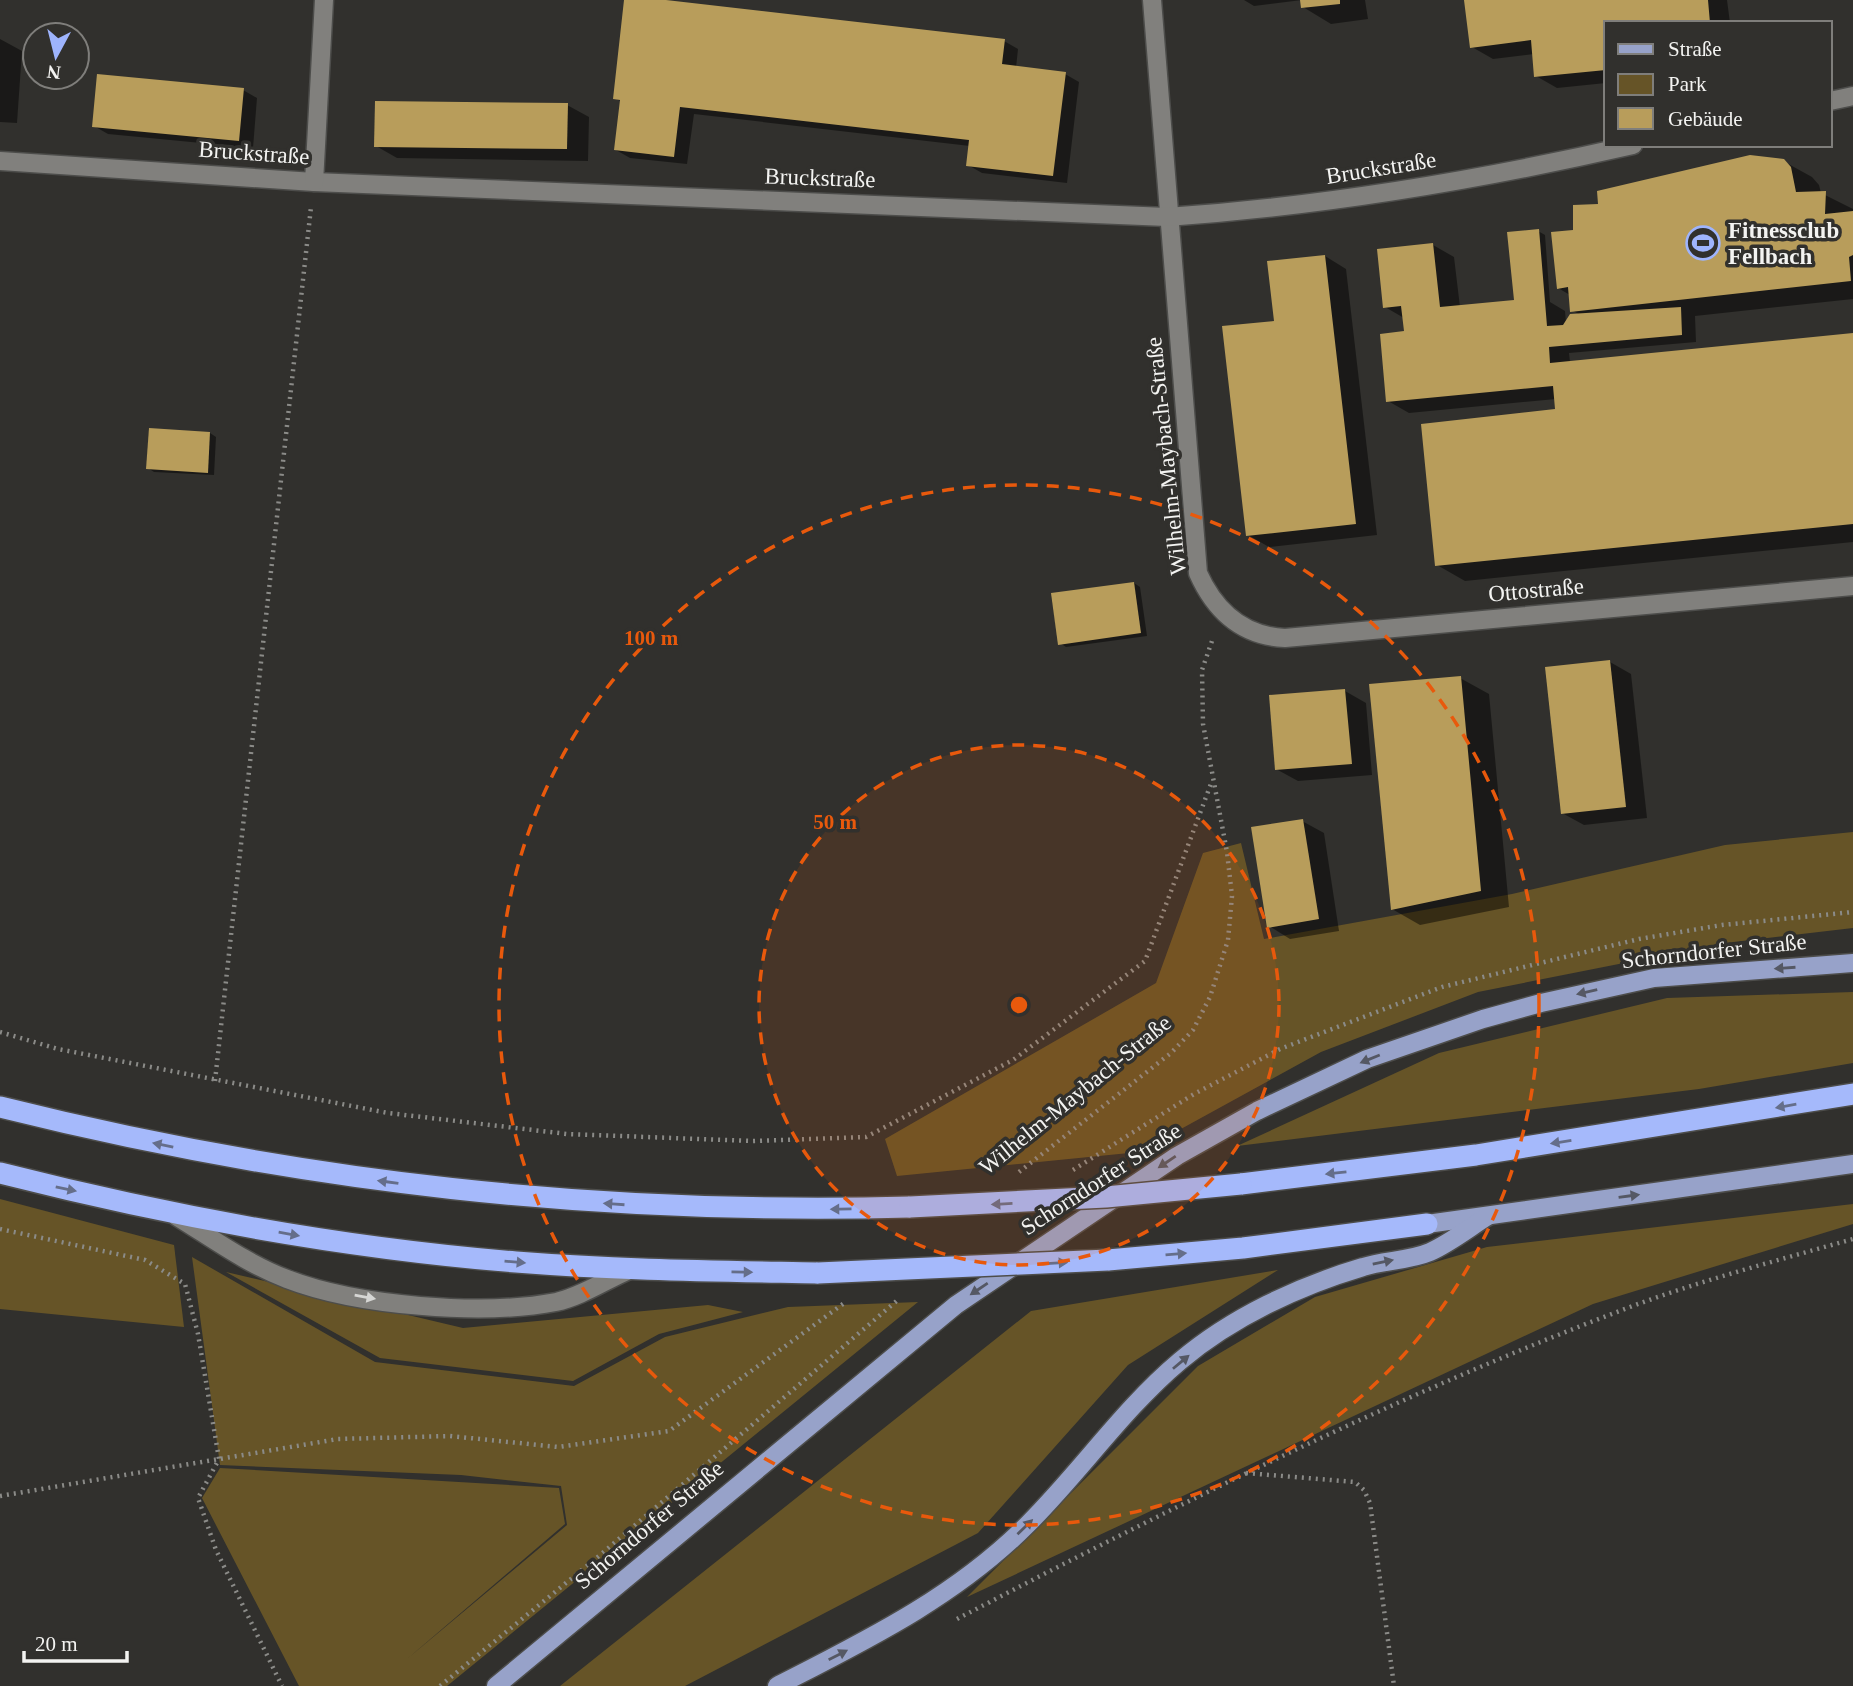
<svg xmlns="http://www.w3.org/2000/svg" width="1853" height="1686" font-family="Georgia,serif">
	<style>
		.green { fill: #665427 }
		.shadow { fill: #0007 }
		.building { fill: #b89d5b }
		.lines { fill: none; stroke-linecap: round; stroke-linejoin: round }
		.minor-casing { stroke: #4d4d4b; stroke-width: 21 }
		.major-casing { stroke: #4d4d4b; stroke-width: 21 }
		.highway-casing { stroke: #4d4d4b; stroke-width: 24 }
		.path { stroke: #8b8b88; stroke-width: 4.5; stroke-dasharray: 2 5; stroke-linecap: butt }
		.minor { stroke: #81807d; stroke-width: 18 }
		.major { stroke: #97a2c9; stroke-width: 18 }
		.highway { stroke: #a5b9fb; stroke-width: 21 }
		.highway-bridge-casing { stroke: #4d4d4b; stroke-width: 24; stroke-linecap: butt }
		.highway-bridge { stroke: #a5b9fb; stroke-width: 21 }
		.oneway { fill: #555864 }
		.oneway2 { fill: #656e8a }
		.oneway3 { fill: #d6d6d4 }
		.ring { fill: none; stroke: #e8590c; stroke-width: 3.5; stroke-dasharray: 12 9 }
		.labels { text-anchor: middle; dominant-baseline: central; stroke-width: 7; stroke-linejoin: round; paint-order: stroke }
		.street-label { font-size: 23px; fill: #f3f3f1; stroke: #31302d }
		.poi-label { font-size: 23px; font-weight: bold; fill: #f3f3f1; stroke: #31302d; text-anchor: start }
		.centre { fill: #e8590c; stroke: #31302d; stroke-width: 3.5 }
		.ring-label { font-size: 21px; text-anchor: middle; font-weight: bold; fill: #e8590c; stroke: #31302d; stroke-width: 7; stroke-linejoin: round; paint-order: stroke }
	</style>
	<rect width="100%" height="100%" fill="#31302d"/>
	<g class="green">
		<polygon points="1853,832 1853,928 1725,943 1478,992 1321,1052 1139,1152 897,1176 885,1139 1156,983 1203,853 1241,843 1264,939 1512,894 1725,845"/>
		<polygon points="1853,992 1853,1063 1699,1089 1237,1146 1439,1053 1667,998"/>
		<polygon points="0,1199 174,1245 184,1327 0,1309"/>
		<polygon points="1853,1204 1853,1224 1593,1304 967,1597 1198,1366 1315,1297 1487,1247"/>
		<polygon points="192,1257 375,1362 574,1386 665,1337 788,1307 918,1302 447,1686 299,1686 202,1498 220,1468 559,1488 565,1524 407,1659 567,1525 561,1486 461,1475 220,1465"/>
		<polygon points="1278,1270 1128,1365 978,1533 685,1686 560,1686 1031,1311"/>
		<polygon points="226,1272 463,1328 708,1305 743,1312 659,1334 573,1381 380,1358"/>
	</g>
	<g class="shadow">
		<polygon points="626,0 651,0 1004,41 1018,49 1016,68 1065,74 1079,82 1067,183 982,173 968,165 970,146 694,114 687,164 630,158 616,150 622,102 615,98"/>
		<polygon points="1244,0 1365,0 1368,19 1331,24 1303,7 1302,0 1254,6"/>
		<polygon points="1466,0 1727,0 1730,23 1606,23 1606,83 1557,88 1536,76 1534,54 1493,59 1472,47"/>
		<polygon points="0,39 22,51 17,123 0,122"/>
		<polygon points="243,90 257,98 253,148 108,134 94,126"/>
		<polygon points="567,105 589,117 588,161 397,158 376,146"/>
		<polygon points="1783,161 1812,177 1819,185 1821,193 1853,209 1853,299 1695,316 1696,342 1569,353 1570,362 1853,334 1853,542 1465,581 1437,565 1557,410 1556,399 1409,413 1388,401 1406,332 1404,318 1385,307 1433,245 1454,257 1460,307 1515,301 1538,231 1545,235 1550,302 1565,311 1566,323 1580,315 1572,310 1570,295 1558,288 1575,231 1600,205"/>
		<polygon points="1325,256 1346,269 1377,535 1269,547 1248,535 1276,322"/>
		<polygon points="210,433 216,437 214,475 154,472 148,468"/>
		<polygon points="1134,583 1140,587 1147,636 1066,647 1060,643"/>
		<polygon points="1610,662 1631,674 1647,818 1584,825 1562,813"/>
		<polygon points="1460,678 1489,694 1509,907 1420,925 1392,909"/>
		<polygon points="1345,691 1366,703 1372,775 1298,781 1276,769"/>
		<polygon points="1302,821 1324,833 1339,931 1290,939 1269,926"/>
	</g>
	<g class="building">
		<polygon points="624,0 666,0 1005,39 1002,64 1066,72 1053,176 966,166 969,140 680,107 674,157 614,150 620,100 613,99"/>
		<polygon points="1300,0 1340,0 1340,4 1301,8"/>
		<polygon points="1464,0 1708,0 1710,23 1606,23 1606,70 1534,77 1531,40 1470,48"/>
		<polygon points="97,74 244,88 239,141 92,127"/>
		<polygon points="375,101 568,103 567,149 374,147"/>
		<polygon points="1750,155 1784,159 1791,167 1796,192 1826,191 1825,214 1853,211 1853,255 1849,257 1851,281 1570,312 1568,287 1557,289 1551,232 1573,230 1573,205 1598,204 1597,191"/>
		<polygon points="1539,229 1547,326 1563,325 1570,314 1681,307 1682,335 1549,347 1550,363 1853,333 1853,524 1435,566 1421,424 1555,409 1553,386 1386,402 1380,334 1404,331 1401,306 1383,308 1377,249 1433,243 1440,307 1514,300 1507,232"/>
		<polygon points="1325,255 1356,524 1246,536 1222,326 1274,321 1267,261"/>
		<polygon points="149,428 210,432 208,473 146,469"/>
		<polygon points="1134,582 1141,633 1058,645 1051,593"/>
		<polygon points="1610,660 1626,807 1561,814 1545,667"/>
		<polygon points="1461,676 1481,891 1391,910 1369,684"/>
		<polygon points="1345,689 1352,764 1275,770 1269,695"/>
		<polygon points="1303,819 1319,919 1267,928 1251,827"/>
	</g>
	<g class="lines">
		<defs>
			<g id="minor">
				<path d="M 1152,0 L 1198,573 C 1215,611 1242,636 1285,638 L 1853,586"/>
				<polyline points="1830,101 1853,96"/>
				<path d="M 0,161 L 314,182 L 1167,217 C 1325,206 1480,180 1633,145"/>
				<polyline points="314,182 324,0"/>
				<path d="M 176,1216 C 212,1238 247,1264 287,1279 C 357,1306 482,1316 556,1302 C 580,1297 606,1280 629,1270"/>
			</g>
			<g id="major">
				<polyline points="1427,1224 1853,1164"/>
				<polyline points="496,1686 956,1305 1177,1156 1257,1111 1367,1059 1483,1019 1541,1003 1654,978 1853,963"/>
				<path d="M 777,1686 C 867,1640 957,1596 1029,1523 C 1081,1471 1124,1408 1180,1361 C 1232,1317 1299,1286 1363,1267 C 1384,1260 1409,1261 1430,1252 C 1450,1243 1469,1228 1488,1216"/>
			</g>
			<g id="highway">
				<path d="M 0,1107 C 304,1183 597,1215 910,1207"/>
				<path d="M 0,1173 C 169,1216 342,1248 516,1262 C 617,1270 717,1271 818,1273"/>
				<polyline points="1241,1184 1476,1155 1853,1094"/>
				<polyline points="1108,1260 1243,1248 1427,1224"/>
			</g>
		</defs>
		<use href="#minor" class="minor-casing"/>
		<use href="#major" class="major-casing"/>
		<use href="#highway" class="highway-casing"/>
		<g class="path">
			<polyline points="0,1032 58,1049 388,1113 567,1134 752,1141 866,1137 1013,1060 1145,961 1212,781"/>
			<polyline points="215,1081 311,207"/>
			<polyline points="1073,1170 1194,1094 1280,1049 1442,987 1639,939 1722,925 1853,912"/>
			<polyline points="1019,1172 1171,1053 1193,1030 1210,997 1228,940 1232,896 1227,852 1203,724 1202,670 1213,638"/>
			<polyline points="0,1229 145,1260 185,1284 198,1334 219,1459 198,1498 216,1550 282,1686"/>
			<polyline points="1246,1473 1355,1482 1364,1490 1370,1503 1394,1686"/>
			<polyline points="0,1496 338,1439 450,1436 558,1447 669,1431 847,1301"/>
			<path d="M 957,1619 C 1176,1505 1399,1394 1630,1307 C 1702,1280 1779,1260 1853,1239"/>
			<polyline points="440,1686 599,1556 900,1298"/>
		</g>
		<use href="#minor" class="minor"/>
		<use href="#major" class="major"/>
		<use href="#highway" class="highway"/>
		<defs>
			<g id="highway-bridge">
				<polyline points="910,1207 1106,1197 1241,1184"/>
				<polyline points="818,1273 1108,1260"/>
			</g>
		</defs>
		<use href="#highway-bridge" class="highway-bridge-casing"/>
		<use href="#highway-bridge" class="highway-bridge"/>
	</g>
	<defs><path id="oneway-solid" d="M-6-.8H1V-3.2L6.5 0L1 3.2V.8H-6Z" transform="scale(1.75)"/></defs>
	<g class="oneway">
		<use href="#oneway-solid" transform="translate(1785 968) rotate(176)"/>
		<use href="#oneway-solid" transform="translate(1587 992) rotate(167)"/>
		<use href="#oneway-solid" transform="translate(1370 1059) rotate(158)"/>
		<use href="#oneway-solid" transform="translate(1167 1162) rotate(146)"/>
		<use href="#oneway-solid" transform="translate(1629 1196) rotate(-8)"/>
		<use href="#oneway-solid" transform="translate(1383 1262) rotate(-12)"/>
		<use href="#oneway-solid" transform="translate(979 1289) rotate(146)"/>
		<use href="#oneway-solid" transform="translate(1181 1362) rotate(-40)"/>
		<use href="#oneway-solid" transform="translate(1025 1527) rotate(-44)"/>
		<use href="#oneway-solid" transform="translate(838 1655) rotate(-27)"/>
	</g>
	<g class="oneway2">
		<use href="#oneway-solid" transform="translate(1786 1106) rotate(170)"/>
		<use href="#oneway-solid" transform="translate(1561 1142) rotate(171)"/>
		<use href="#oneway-solid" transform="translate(163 1145) rotate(-168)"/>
		<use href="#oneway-solid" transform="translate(1336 1173) rotate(174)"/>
		<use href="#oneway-solid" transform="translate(388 1182) rotate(-172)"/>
		<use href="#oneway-solid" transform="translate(66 1189) rotate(12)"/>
		<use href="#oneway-solid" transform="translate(614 1204) rotate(-176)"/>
		<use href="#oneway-solid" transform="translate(1002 1204) rotate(177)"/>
		<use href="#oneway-solid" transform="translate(841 1209) rotate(179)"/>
		<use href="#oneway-solid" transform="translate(289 1234) rotate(10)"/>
		<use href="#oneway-solid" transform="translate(1176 1254) rotate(-5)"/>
		<use href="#oneway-solid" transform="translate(515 1262) rotate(5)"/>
		<use href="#oneway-solid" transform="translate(1057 1263) rotate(-3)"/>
		<use href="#oneway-solid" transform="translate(742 1272) rotate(1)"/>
	</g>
	<use class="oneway3" href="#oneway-solid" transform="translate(365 1297) rotate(10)"/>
	<circle cx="1019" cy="1005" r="260" fill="#e8590c" fill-opacity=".12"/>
	<g class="ring">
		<circle cx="1019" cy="1005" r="260"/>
		<circle cx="1019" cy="1005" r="520"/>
	</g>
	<defs>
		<symbol id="stadium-ring" viewBox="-11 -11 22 22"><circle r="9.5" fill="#31302d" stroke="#9eb4fd" stroke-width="1.5"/><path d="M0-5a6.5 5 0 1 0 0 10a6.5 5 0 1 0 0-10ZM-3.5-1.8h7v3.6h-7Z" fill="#9eb4fd"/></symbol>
	</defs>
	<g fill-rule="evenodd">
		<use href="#stadium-ring" x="1684" y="224" width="38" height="38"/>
	</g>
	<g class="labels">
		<g class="street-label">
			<text transform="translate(254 153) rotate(4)">Bruckstraße</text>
			<text transform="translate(1381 168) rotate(-9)">Bruckstraße</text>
			<text transform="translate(820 178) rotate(2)">Bruckstraße</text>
			<text transform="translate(1166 456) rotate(-96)">Wilhelm-Maybach-Straße</text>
			<text transform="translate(1536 590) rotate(-5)">Ottostraße</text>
			<text transform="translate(1714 951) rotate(-6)">Schorndorfer Straße</text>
			<text transform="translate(1075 1095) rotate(-39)">Wilhelm-Maybach-Straße</text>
			<text transform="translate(1101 1179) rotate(-33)">Schorndorfer Straße</text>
			<text transform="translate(649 1525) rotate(-40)">Schorndorfer Straße</text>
		</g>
		<g class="poi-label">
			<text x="1728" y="230">Fitnessclub<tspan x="1728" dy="26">Fellbach</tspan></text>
		</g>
	</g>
	<circle cx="1019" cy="1005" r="10" class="centre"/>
	<g class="ring-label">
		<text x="651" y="645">100 m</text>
		<text x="835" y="829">50 m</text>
	</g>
	<rect x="1604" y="21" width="228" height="126" fill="#31302d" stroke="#7f7e7b" stroke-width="2"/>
	<rect x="1618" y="44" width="35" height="10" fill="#97a2c9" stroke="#7f7e7b" stroke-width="2"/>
	<text x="1668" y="56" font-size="21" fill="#f3f3f1">Straße</text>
	<rect x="1618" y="74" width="35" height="21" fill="#665427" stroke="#7f7e7b" stroke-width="2"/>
	<text x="1668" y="91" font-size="21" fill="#f3f3f1">Park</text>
	<rect x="1618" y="108" width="35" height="21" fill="#b89d5b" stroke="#7f7e7b" stroke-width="2"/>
	<text x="1668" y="126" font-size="21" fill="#f3f3f1">Gebäude</text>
	<g transform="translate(56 56) rotate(187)"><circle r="33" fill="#31302d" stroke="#7f7e7b" stroke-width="2"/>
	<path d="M0-5L12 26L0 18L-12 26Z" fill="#9eb4fd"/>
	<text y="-10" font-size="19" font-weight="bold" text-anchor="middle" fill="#f3f3f1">N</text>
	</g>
	<path d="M24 1651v10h103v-10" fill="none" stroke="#f3f3f1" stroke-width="3.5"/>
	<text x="35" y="1651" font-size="21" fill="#f3f3f1" stroke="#31302d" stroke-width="5" paint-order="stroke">20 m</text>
</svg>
